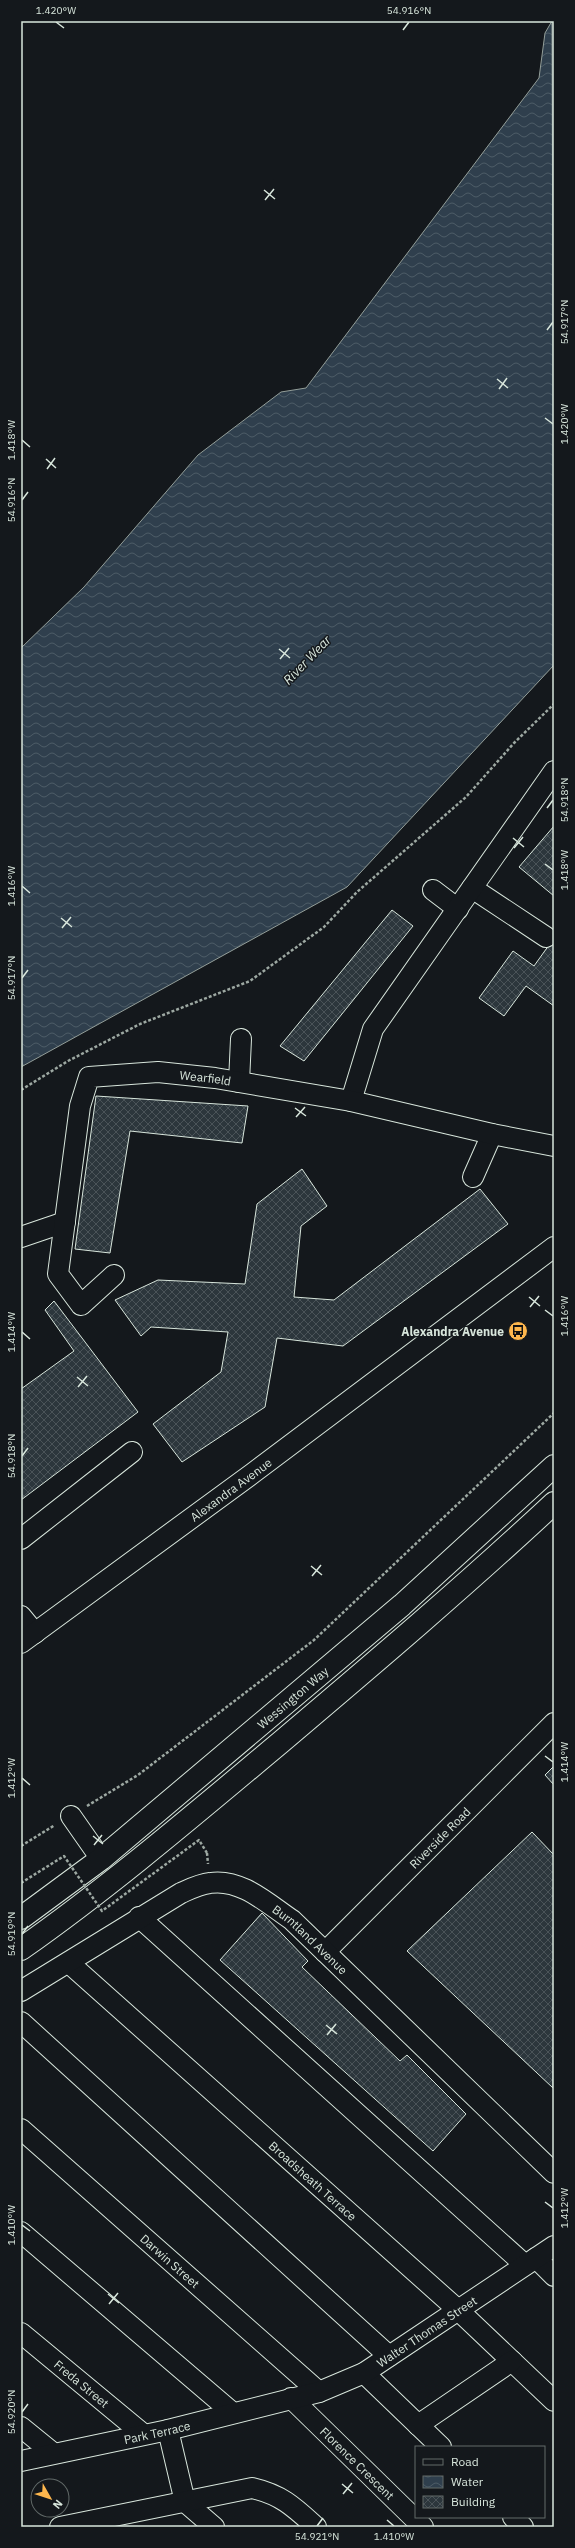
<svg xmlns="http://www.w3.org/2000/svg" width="575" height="2548" font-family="'IBM Plex Sans',sans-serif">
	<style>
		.water { fill: url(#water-waves); stroke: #939e99 }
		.building { fill: url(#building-cross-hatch); stroke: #d8e6dc }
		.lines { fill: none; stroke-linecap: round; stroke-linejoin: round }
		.minor-casing { stroke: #d8e6dc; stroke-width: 22 }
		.major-casing { stroke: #d8e6dc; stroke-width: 24 }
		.path { stroke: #9da8a2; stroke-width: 2.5; stroke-dasharray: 3 2; stroke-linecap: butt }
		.minor { stroke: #14181c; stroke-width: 20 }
		.major { stroke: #14181c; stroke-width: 22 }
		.path-bridge { stroke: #9da8a2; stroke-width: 2.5; stroke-dasharray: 3 2; stroke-linecap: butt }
		.ticks { fill: none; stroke: #d8e6dc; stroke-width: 1.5 }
		.labels { text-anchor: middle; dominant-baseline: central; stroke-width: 3; stroke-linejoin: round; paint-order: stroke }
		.street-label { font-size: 12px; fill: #d8e6dc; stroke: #14181c }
		.poi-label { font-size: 12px; font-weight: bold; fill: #d8e6dc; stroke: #14181c; text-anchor: end }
		.water-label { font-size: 13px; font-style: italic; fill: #d8e6dc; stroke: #14181c }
		.neatline { fill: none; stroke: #d8e6dc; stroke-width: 1.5 }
		.ticks-label { font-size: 10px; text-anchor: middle; fill: #d8e6dc }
	</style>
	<defs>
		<pattern id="water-waves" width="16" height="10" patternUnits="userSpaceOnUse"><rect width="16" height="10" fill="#2f3f4d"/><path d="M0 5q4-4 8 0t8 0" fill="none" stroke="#4c5b66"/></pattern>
		<pattern id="building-cross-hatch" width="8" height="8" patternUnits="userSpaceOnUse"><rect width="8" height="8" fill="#2c363c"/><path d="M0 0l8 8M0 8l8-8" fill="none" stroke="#4a5358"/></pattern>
	</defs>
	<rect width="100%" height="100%" fill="#14181c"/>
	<polygon class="water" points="552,21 554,665 347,887 21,1067 21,648 84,587 198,455 281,392 306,388 539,78 545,33"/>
	<g class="building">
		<polygon points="554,826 554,896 519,867"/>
		<polygon points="392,910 413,926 304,1061 280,1046"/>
		<polygon points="554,938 554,1006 526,986 504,1016 479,998 513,951 534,966"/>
		<polygon points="96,1096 248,1106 242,1143 130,1131 110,1253 75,1249"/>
		<polygon points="302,1169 327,1206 301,1226 294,1297 334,1300 480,1189 508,1224 343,1346 277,1338 265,1407 182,1462 153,1424 221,1372 228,1332 151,1327 141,1336 115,1300 158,1280 245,1284 257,1204"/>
		<polygon points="54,1301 138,1412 21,1500 21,1389 74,1351 45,1310"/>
		<polygon points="554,1766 554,1785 545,1775"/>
		<polygon points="532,1832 554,1855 553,2088 407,1951"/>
		<polygon points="262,1913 308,1961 302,1967 400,2061 407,2055 466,2114 433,2151 220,1960"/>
	</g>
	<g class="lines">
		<defs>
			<g id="minor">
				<polyline points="472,888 546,937"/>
				<polyline points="433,890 458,909"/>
				<polyline points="239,1082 241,1039"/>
				<polyline points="351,1101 373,1029 554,771"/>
				<polyline points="473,1177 492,1134"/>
				<polyline points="21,1237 65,1222"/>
				<path id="s1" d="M 114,1275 L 81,1305 L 58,1274 L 80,1106 L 89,1077 L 158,1072 L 215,1078 L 351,1101 L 492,1134 L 554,1146"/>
				<polyline points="21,1539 132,1452"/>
				<polyline points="21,1616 35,1633"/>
				<path id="s2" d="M 21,1643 L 253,1473 L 554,1247"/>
				<polyline points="71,1816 101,1859"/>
				<polyline points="139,1917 525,2265"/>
				<path id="s3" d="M 325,1952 L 554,1723"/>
				<path id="s4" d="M 69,1963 L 457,2309 L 554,2401"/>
				<path id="s5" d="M 21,1991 L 181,1893 C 190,1889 200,1884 210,1883 C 241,1878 268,1904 292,1920 L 554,2173"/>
				<polyline points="21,2022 389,2356"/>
				<path id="s6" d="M 21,2129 L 319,2392"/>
				<polyline points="21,2232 233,2413"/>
				<polyline points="536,2258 554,2276"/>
				<path id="s7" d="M 21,2333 L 143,2434"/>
				<polyline points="364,2373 441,2447"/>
				<path id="s8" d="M 291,2398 L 423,2527"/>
				<polyline points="418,2425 512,2361"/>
				<polyline points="21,2427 53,2453"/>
				<polyline points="168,2430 185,2502 214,2527"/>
				<path id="s9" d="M 21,2461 L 168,2430 L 319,2392 L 364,2373 L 554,2246"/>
				<polyline points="513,2517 523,2527"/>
				<path d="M 60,2527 L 252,2488 C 282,2495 294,2507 316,2527"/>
			</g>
			<g id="major">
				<path id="s10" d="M 21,1918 L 101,1859 L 402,1605 L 554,1466"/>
				<path d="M 21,1949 C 112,1885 196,1813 281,1742 C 373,1664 465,1586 554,1503"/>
			</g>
		</defs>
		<use href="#minor" class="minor-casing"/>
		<use href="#major" class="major-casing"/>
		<g class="path">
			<polyline points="21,1090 68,1061 140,1024 250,981 324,927 357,892 466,797 514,743 554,704"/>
			<polyline points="87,1806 138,1775 314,1640 554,1413"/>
			<polyline points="21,1846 55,1825"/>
			<polyline points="207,1853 208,1864"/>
		</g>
		<use href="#minor" class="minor"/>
		<use href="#major" class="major"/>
		<polyline class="path-bridge" points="21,1883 64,1856 102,1911 199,1840 207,1853"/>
	</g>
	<path class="ticks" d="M 56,22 L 64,28M 403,30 L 409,22M 264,190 L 275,199M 265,200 L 274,189M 547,330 L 553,322M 497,379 L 508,388M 499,389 L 507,378M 545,418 L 553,424M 22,440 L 30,447M 46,459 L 56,468M 47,469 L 55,458M 22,500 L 28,492M 279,649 L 290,658M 280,659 L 289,648M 547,808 L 553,800M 513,838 L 524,847M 514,848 L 523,837M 545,864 L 553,870M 22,886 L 30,893M 61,918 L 72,927M 62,928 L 71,917M 22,978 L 28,970M 295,1108 L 306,1116M 296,1117 L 305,1107M 529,1297 L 540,1306M 530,1307 L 539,1296M 545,1310 L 553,1316M 22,1332 L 30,1339M 77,1377 L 88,1386M 78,1387 L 87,1376M 22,1456 L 28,1448M 311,1566 L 322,1575M 312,1576 L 321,1565M 545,1756 L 553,1762M 22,1778 L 30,1785M 93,1836 L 103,1844M 94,1845 L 102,1835M 22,1934 L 28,1926M 326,2025 L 337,2034M 327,2035 L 336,2024M 545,2202 L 553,2208M 22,2225 L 30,2231M 108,2294 L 119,2303M 109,2304 L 118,2293M 22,2412 L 28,2404M 342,2484 L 353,2493M 343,2494 L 352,2483M 387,2520 L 394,2526M 317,2526 L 323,2518"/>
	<defs>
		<symbol id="bus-disc" viewBox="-11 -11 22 22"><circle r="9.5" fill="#ffb74d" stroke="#14181c"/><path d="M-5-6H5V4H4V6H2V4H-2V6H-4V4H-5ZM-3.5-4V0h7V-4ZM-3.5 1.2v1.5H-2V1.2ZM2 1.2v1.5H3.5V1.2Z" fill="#111"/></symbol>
	</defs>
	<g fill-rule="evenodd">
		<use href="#bus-disc" x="507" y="1320" width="22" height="22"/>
	</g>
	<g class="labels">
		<g class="street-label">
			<text stroke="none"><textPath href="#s1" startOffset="400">Wearfield</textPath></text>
			<text stroke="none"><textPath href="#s2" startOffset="260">Alexandra Avenue</textPath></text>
			<text stroke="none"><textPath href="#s10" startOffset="350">Wessington Way</textPath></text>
			<text stroke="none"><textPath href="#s3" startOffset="162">Riverside Road</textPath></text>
			<text stroke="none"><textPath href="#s5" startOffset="337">Burntland Avenue</textPath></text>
			<text stroke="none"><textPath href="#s4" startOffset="327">Broadsheath Terrace</textPath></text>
			<text stroke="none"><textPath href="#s6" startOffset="199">Darwin Street</textPath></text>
			<text stroke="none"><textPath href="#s9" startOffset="430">Walter Thomas Street</textPath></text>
			<text stroke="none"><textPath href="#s7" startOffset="79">Freda Street</textPath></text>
			<text stroke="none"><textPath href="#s9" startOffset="139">Park Terrace</textPath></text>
			<text stroke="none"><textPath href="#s8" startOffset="93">Florence Crescent</textPath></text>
		</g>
		<g class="poi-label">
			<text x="504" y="1331">Alexandra Avenue</text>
		</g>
		<g class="water-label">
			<text transform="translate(307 660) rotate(-46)">River Wear</text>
		</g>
	</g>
	<rect width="575" height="2548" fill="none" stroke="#14181c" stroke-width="44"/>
	<rect x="415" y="2446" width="130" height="72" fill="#14181c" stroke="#626a69"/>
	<rect x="423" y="2459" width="20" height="6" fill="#14181c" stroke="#626a69"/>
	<text x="451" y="2466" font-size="12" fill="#d8e6dc">Road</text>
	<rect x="423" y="2476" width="20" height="12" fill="url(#water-waves)" stroke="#626a69"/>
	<text x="451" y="2486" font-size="12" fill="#d8e6dc">Water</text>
	<rect x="423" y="2496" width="20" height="12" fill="url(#building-cross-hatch)" stroke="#626a69"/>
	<text x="451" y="2506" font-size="12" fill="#d8e6dc">Building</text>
	<g transform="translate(50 2498) rotate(129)"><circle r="19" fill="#14181c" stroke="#626a69"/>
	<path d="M0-3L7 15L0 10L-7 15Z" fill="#ffb74d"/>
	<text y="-6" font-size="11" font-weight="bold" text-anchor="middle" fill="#d8e6dc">N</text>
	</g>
	<rect x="22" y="22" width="531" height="2504" class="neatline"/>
	<g class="ticks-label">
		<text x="56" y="14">1.420°W</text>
		<text x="409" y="14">54.916°N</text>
		<text transform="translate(564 322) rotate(-90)" y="4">54.917°N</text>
		<text transform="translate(564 424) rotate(-90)" y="4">1.420°W</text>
		<text transform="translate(11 440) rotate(-90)" y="4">1.418°W</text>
		<text transform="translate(11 500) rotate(-90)" y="4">54.916°N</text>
		<text transform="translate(564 800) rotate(-90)" y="4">54.918°N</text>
		<text transform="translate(564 870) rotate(-90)" y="4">1.418°W</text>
		<text transform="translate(11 886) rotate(-90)" y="4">1.416°W</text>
		<text transform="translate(11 978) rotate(-90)" y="4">54.917°N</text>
		<text transform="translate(564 1316) rotate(-90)" y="4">1.416°W</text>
		<text transform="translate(11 1332) rotate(-90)" y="4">1.414°W</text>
		<text transform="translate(11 1456) rotate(-90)" y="4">54.918°N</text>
		<text transform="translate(564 1762) rotate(-90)" y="4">1.414°W</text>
		<text transform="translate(11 1778) rotate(-90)" y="4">1.412°W</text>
		<text transform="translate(11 1934) rotate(-90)" y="4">54.919°N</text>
		<text transform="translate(564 2208) rotate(-90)" y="4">1.412°W</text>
		<text transform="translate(11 2225) rotate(-90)" y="4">1.410°W</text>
		<text transform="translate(11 2412) rotate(-90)" y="4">54.920°N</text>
		<text x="317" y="2540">54.921°N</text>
		<text x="394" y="2540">1.410°W</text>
	</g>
</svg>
